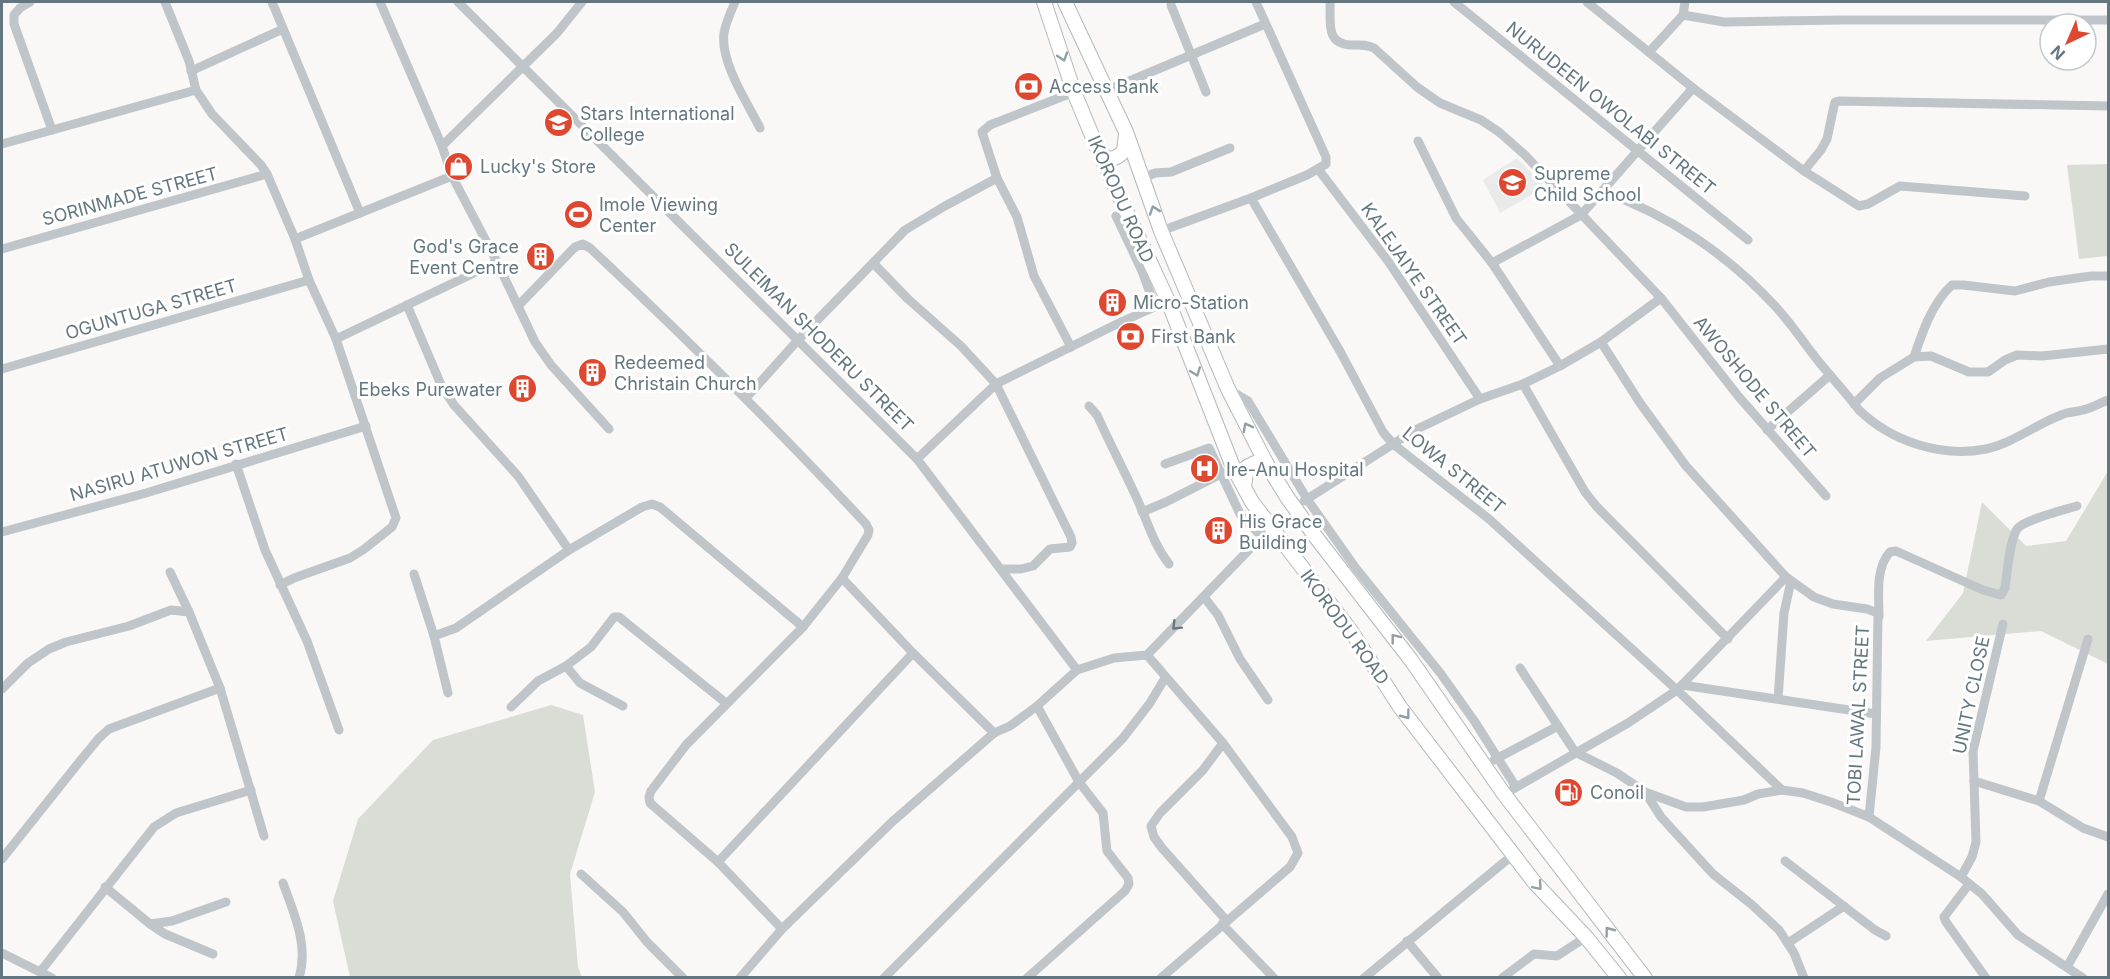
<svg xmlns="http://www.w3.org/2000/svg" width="2110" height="979" font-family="Inter,sans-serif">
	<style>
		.built { fill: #e9eae9 }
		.green { fill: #d9ddd5 }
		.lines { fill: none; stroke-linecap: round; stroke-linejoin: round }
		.highway-casing { stroke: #b3b8bb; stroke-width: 16 }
		.minor { stroke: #bfc5c8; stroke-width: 9 }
		.highway { stroke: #fff; stroke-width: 14 }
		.oneway { stroke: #92a0a6 }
		.oneway2 { stroke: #647780 }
		.labels { text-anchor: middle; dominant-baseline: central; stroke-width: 6; stroke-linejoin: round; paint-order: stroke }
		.poi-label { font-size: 18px; fill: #647780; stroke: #fff; text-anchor: start }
		.street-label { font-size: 18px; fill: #647780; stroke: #fff }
	</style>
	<rect width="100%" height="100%" fill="#f9f8f6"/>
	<polygon class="built" points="1517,158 1545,187 1500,213 1483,180"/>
	<g class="green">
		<polygon points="2108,164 2108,256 2079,259 2067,165"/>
		<polygon points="2108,471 2108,664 2041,631 1926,641 1963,593 1982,502 2026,546 2066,541"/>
		<polygon points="551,705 583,715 595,792 570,874 578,967 582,977 350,977 333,901 358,819 433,740"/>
	</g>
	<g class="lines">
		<defs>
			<g id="highway">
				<polyline points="1044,2 1074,92 1098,150 1168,301 1233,467 1252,502 1351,631 1400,707 1535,883 1586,937 1619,978"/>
				<polyline points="1065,2 1126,132 1161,231 1228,389 1266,463 1287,497 1315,536 1411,660 1504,794 1645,978"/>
				<path d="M 1098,150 C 1106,160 1114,162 1124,151 L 1126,134"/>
				<polyline points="1244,486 1247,467 1255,463 1266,463"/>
			</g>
		</defs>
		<use href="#highway" class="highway-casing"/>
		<g class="minor">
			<polyline points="30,2 20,8 14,15 14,24 52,130"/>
			<polyline points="165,2 189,61 196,90 212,114 261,165 267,174 295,239 309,280 336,339 396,518 392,527 363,550 350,558 294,578 280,585"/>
			<polyline points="272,2 360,213"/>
			<polyline points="380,2 442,146 452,176 497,262 535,342 551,365 609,429"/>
			<polyline points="458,2 917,459 1077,670"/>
			<path d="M 735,2 C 731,11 726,22 724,33 C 720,62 747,102 760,128"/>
			<path d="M 1330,2 C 1331,22 1325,44 1351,45 C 1360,45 1366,44 1374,48 L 1417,87 L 1440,103 L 1481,120 L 1499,132 L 1525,155 L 1661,298 L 1739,397 L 1826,496"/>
			<polyline points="1454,2 1748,240"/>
			<polyline points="1587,2 1693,88 1804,171 1859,206 1868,204 1900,186 2025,196"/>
			<polyline points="1171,5 1206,92"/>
			<polyline points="1683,15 1724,22 1843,20 2108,20"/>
			<polyline points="1650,51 1683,15 1685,2"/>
			<polyline points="191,71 283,29"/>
			<polyline points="1108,90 1265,24"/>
			<polyline points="1418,141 1456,218 1492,263 1560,366"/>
			<polyline points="2,144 196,90"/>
			<polyline points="442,146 557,33 582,2"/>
			<polyline points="1318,169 1388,261 1480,399"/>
			<polyline points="1804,171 1821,150 1827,139 1834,106 1835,102 1839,101 2108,106"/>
			<polyline points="1143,178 1155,173 1171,172 1230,148"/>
			<path d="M 1604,192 C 1669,215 1728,255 1775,306 C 1789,321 1800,337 1812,353 C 1827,373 1844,390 1859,410 C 1891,441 1941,458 1986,449 C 2013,443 2035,425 2061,415 C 2067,412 2076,412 2083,410 C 2092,408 2100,403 2108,400"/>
			<polyline points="1251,198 1341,353 1383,432 1393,444 1489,519 1677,690 1782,790"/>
			<polyline points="1116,216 1142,271 1155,307"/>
			<polyline points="1161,231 1251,198 1307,175 1326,164 1326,157 1256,2"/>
			<polyline points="295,239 452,176"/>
			<polyline points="2,249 267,174"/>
			<polyline points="1492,263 1581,215 1693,88"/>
			<polyline points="874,264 908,299 961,346 996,384 1071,537 1072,543 1070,547 1050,549 1033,566 1021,569 1001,569"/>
			<polyline points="407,305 442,387 454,405 518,476 569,550"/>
			<path d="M 519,305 L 575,247 L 583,244 L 590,248 C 685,337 778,429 866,524 L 869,530 L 868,535 L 842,578 L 803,627 L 686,745 L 651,791 L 649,797 L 650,803 L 718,862 L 782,929"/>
			<polyline points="336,339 497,262"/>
			<polyline points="1601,342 1640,403 1686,466 1786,577 1814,597 1833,604 1867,609 1878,613 1876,747 1869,817"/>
			<polyline points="1071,347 1034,276 1017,217 997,178 982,132 990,125 1074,92"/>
			<path d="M 1914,357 C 1922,333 1932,303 1952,285 L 1963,285 L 2015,291 L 2049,282 L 2091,276 L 2108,276"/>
			<polyline points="2,369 309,280"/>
			<polyline points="1523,384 1585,492 1597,507 1728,639"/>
			<polyline points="1229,390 1248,401 1307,499 1355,567 1441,674 1475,722 1516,787"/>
			<polyline points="746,398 798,340 905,230 945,206 997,178"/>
			<polyline points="1854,404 1880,378 1914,357 1931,356 1969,372 1988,372 2005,360 2017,355 2042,356 2108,349"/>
			<path d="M 1089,406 L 1097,415 C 1110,444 1125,472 1138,501 C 1148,523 1154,545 1169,564"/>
			<polyline points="1767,430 1830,375"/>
			<polyline points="917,459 996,384 1121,322 1168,301"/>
			<polyline points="236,464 265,550 307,641 339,730"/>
			<polyline points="1165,464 1209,448 1240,514 1261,536"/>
			<polyline points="1304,501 1415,430 1480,399 1523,384 1560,366 1601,342 1661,298"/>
			<polyline points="1142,512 1166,502 1223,473"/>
			<polyline points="2,532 146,493 366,426"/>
			<polyline points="170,572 189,612 220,688 264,836"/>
			<polyline points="414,574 434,636 448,693"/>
			<polyline points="842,578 913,653 994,733"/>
			<polyline points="1204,597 1218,615 1240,659 1268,700"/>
			<path d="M 1879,617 C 1879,597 1875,568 1890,552 L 1896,551 L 1983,590 L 2001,595 L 2005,588 C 2007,575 2010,536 2018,528 C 2027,519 2064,510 2077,506"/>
			<polyline points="434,636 456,628 569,550 642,507 652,504 660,507 803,627"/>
			<polyline points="1147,655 1223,743 1292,837 1298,853 1290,867 1161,978"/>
			<polyline points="566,666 580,683 623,706"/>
			<polyline points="1520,668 1575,752 1617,773 1645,792 1686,807 1703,807 1744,800 1758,794 1782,790 1803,793 1831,802 1869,817 1961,877 1982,894 2018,935 2083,978"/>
			<polyline points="1682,685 1876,714"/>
			<polyline points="2,689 28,663 49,649 66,642 129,626 171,610 189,612"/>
			<polyline points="1778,699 1784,613 1791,581"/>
			<polyline points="511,707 538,681 566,666 591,647 611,621 614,617 619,617 726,703"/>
			<polyline points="1223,743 1203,770 1160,813 1151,826 1154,837 1162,848 1226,920"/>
			<polyline points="1494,760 1558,726"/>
			<polyline points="1974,781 2039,801 2083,828 2108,837"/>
			<polyline points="1513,789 1628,723 1677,690 1786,577"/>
			<polyline points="1645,792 1661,817 1713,874 1751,904 1779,930 1794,953 1804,978"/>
			<polyline points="2039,801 2088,639"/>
			<polyline points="2,859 80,761 99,738 109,729 220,688"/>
			<polyline points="1785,861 1875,930 1886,936"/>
			<polyline points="718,862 913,653"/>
			<polyline points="581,874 623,912 647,942 683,978"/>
			<polyline points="1961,877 1972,857 1976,842 1973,751 2003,624"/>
			<path d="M 283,883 C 294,914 309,945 299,978"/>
			<polyline points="1969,884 1944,917 1946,922 1986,978"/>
			<polyline points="105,887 150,924 165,934 213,954"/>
			<polyline points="150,924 172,921 226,902"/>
			<polyline points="1222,924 1274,978"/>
			<polyline points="1407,941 1438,978"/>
			<polyline points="1788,943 1844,906"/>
			<polyline points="2,953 52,978"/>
			<polyline points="2067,967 2108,894"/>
			<polyline points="40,972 154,827 176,813 251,790"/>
			<polyline points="740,978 782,929 892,822 994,733 1010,726 1037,706 1077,670 1114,658 1147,655 1270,528"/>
			<polyline points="884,978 1123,738 1150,703 1165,678"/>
			<polyline points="1027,978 1125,891 1129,884 1128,878 1107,851 1103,813 1079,782 1037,706"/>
			<polyline points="1364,978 1514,854"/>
			<polyline points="1502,978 1534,954 1557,956 1586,937"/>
		</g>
		<use href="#highway" class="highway"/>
	</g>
	<defs><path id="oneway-chevron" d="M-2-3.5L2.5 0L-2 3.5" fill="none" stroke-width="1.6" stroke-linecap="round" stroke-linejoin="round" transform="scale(1.5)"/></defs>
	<g class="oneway">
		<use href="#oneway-chevron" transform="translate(1063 57) rotate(72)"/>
		<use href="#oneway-chevron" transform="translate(1154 210) rotate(-109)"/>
		<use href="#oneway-chevron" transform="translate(1196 372) rotate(69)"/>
		<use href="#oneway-chevron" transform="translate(1247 427) rotate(-118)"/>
		<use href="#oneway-chevron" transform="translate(1395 638) rotate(-128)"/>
		<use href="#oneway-chevron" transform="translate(1406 715) rotate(53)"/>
		<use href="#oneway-chevron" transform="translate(1538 886) rotate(49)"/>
		<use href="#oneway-chevron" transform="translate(1609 931) rotate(-127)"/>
	</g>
	<use class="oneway2" href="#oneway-chevron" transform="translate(1176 626) rotate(135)"/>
	<defs>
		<symbol id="bank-disc" viewBox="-11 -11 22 22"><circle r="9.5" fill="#df4830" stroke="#fff"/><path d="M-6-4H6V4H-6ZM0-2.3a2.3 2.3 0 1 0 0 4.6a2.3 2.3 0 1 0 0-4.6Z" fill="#fff"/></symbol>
		<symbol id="school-disc" viewBox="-11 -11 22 22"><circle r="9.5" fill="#df4830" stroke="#fff"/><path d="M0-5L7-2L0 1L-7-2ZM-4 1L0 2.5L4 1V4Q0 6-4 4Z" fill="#fff"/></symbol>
		<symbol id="shop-disc" viewBox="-11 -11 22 22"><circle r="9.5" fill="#df4830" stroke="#fff"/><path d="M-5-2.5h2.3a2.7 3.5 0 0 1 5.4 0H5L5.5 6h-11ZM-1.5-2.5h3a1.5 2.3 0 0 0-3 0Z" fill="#fff"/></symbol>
		<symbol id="stadium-disc" viewBox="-11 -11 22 22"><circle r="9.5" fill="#df4830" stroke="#fff"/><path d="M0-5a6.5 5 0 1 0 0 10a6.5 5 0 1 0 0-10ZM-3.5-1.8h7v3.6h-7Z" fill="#fff"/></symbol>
		<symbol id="building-disc" viewBox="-11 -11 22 22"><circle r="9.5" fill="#df4830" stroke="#fff"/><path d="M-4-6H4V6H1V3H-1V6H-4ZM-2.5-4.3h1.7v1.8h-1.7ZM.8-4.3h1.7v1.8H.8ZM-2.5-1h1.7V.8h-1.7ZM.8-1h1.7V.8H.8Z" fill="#fff"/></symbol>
		<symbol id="hospital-disc" viewBox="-11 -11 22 22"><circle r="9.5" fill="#df4830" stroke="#fff"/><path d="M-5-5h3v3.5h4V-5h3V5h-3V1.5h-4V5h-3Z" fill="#fff"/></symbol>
		<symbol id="fuel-disc" viewBox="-11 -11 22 22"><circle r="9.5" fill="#df4830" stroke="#fff"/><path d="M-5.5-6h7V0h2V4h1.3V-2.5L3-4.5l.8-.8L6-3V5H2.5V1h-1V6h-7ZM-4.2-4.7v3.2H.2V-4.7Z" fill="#fff"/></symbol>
	</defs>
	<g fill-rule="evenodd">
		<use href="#bank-disc" x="1012" y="70" width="33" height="33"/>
		<use href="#school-disc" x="542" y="106" width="33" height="33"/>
		<use href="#shop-disc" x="442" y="150" width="33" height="33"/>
		<use href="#school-disc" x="1496" y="166" width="33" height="33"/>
		<use href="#stadium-disc" x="562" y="198" width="33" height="33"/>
		<use href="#building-disc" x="524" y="240" width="33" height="33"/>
		<use href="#building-disc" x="1096" y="286" width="33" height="33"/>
		<use href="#bank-disc" x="1114" y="320" width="33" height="33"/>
		<use href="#building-disc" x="576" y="356" width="33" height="33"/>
		<use href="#building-disc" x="506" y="372" width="33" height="33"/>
		<use href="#hospital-disc" x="1188" y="452" width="33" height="33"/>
		<use href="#building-disc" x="1202" y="514" width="33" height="33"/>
		<use href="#fuel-disc" x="1552" y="776" width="33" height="33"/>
	</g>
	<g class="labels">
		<g class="poi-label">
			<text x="1049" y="86">Access Bank</text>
			<text x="580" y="113">Stars International<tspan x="580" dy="21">College</tspan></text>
			<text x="480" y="166">Lucky's Store</text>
			<text x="1534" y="173">Supreme<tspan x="1534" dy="21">Child School</tspan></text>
			<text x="599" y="204">Imole Viewing<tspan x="599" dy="21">Center</tspan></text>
			<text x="519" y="246" text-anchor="end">God's Grace<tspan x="519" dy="21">Event Centre</tspan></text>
			<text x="1133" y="302">Micro-Station</text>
			<text x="1151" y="336">First Bank</text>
			<text x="614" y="362">Redeemed<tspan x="614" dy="21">Christain Church</tspan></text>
			<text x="502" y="389" text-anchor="end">Ebeks Purewater</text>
			<text x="1226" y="469">Ire-Anu Hospital</text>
			<text x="1239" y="521">His Grace<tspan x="1239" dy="21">Building</tspan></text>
			<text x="1590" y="792">Conoil</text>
		</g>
		<g class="street-label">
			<text transform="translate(1611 108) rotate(39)">NURUDEEN OWOLABI STREET</text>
			<text transform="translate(130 196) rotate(-15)">SORINMADE STREET</text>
			<text transform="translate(1121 199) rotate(66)">IKORODU ROAD</text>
			<text transform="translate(1414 274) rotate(55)">KALEJAIYE STREET</text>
			<text transform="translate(151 309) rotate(-16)">OGUNTUGA STREET</text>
			<text transform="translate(819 337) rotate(45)">SULEIMAN SHODERU STREET</text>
			<text transform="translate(1755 387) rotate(50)">AWOSHODE STREET</text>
			<text transform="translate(179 464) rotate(-16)">NASIRU ATUWON STREET</text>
			<text transform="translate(1454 470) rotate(39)">LOWA STREET</text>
			<text transform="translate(1345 627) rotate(54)">IKORODU ROAD</text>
			<text transform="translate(1971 695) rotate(-78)">UNITY CLOSE</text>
			<text transform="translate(1858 715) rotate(-87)">TOBI LAWAL STREET</text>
		</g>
	</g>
	<rect width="2110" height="979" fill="none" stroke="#647780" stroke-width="6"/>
	<g transform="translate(2068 42) rotate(224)"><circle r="28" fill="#ffffff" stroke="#c1c9cc" stroke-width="1.5"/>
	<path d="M0-4.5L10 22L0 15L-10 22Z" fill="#df4830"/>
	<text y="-9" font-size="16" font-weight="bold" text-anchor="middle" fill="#647780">N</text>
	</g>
</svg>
